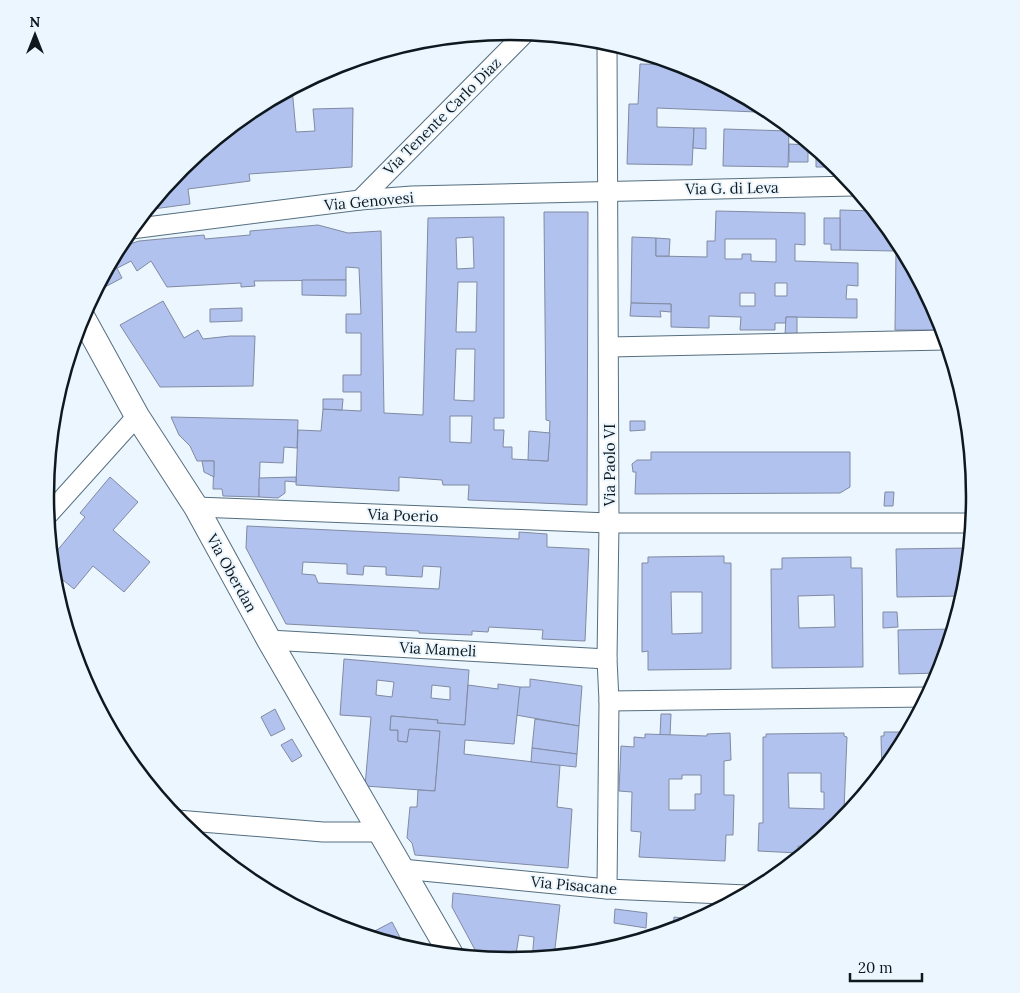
<svg xmlns="http://www.w3.org/2000/svg" width="1020" height="993" font-family="Lora,serif">
	<style>
		.building { fill: #b2c2ee; stroke: #808aa3; fill-rule: evenodd }
		.lines { fill: none; stroke-linecap: round; stroke-linejoin: round }
		.minor-casing { stroke: #556e7f; stroke-width: 21 }
		.tertiary-casing { stroke: #556e7f; stroke-width: 26 }
		.minor { stroke: #fff; stroke-width: 19 }
		.tertiary { stroke: #fff; stroke-width: 24 }
		.labels { text-anchor: middle; dominant-baseline: central; stroke-width: 4; stroke-linejoin: round; paint-order: stroke }
		.street-label { font-size: 15px; fill: #0e181e; stroke: #ebf6fe }
		.rim { fill: none; stroke: #0e181e; stroke-width: 2.5 }
	</style>
	<rect width="100%" height="100%" fill="#ebf6fe"/>
	<g class="building">
		<polygon points="640,64 683,65 688,67 757,104 757,112 657,108 657,127 694,128 692,165 627,164 629,104 638,104"/>
		<polygon points="292,88 296,132 315,131 313,109 353,108 352,167 249,174 250,181 188,189 190,204 146,210 181,167 218,137 224,136 224,132 236,123 243,122 242,117 252,110"/>
		<polygon points="694,128 706,128 706,149 693,148"/>
		<polygon points="724,129 789,131 788,167 723,166"/>
		<polygon points="789,144 808,145 808,162 789,162"/>
		<polygon points="816,149 839,167 816,167"/>
		<polygon points="840,210 874,211 897,238 911,265 911,268 913,268 940,319 943,330 895,330 896,251 840,250"/>
		<path d="M 716,211 L 805,213 L 805,245 L 795,244 L 795,261 L 858,263 L 858,286 L 847,285 L 846,299 L 857,299 L 857,318 L 786,317 L 786,323 L 775,323 L 775,330 L 740,330 L 741,317 L 709,316 L 709,328 L 671,327 L 671,304 L 631,303 L 632,237 L 656,238 L 656,256 L 707,257 L 707,241 L 715,241 ZM 725,239 L 776,239 L 776,262 L 751,261 L 751,254 L 742,254 L 742,259 L 725,259 ZM 775,283 L 787,283 L 787,296 L 775,296 ZM 740,293 L 755,293 L 755,306 L 740,306 Z"/>
		<path d="M 544,212 L 588,212 L 587,505 L 468,500 L 469,485 L 443,485 L 442,480 L 399,477 L 399,491 L 296,485 L 298,430 L 321,431 L 323,409 L 361,411 L 361,392 L 343,392 L 343,375 L 361,375 L 361,333 L 346,333 L 346,314 L 361,314 L 359,268 L 346,267 L 346,280 L 254,281 L 255,286 L 241,287 L 241,283 L 167,287 L 151,261 L 137,271 L 131,261 L 104,275 L 118,248 L 139,241 L 204,235 L 205,239 L 250,235 L 250,231 L 318,225 L 348,233 L 381,231 L 384,413 L 423,415 L 428,218 L 504,217 L 504,418 L 494,418 L 494,430 L 504,430 L 503,447 L 512,447 L 512,459 L 548,461 L 550,421 L 546,420 ZM 473,237 L 474,268 L 457,269 L 456,238 ZM 458,282 L 477,282 L 476,332 L 456,332 ZM 456,349 L 475,349 L 474,401 L 454,400 ZM 450,416 L 472,416 L 471,443 L 450,442 Z"/>
		<polygon points="824,218 840,218 840,250 831,250 831,244 824,244"/>
		<polygon points="656,238 670,239 669,256 656,256"/>
		<polygon points="117,268 122,278 101,289 99,284 104,275"/>
		<polygon points="302,280 346,280 346,296 302,295"/>
		<polygon points="163,301 184,338 198,330 203,339 230,336 255,336 253,386 160,387 120,325"/>
		<polygon points="631,303 671,304 671,312 660,311 661,317 630,316"/>
		<polygon points="242,308 242,321 210,322 210,309"/>
		<polygon points="786,317 797,317 797,335 785,335"/>
		<polygon points="323,399 343,399 342,410 323,409"/>
		<polygon points="171,417 298,420 297,448 284,447 283,463 260,462 259,497 223,496 222,489 213,489 214,461 197,461 190,446 179,435"/>
		<polygon points="630,421 645,421 645,430 630,431"/>
		<polygon points="529,431 550,433 548,461 528,460"/>
		<polygon points="651,452 850,452 850,487 840,493 635,494 636,472 633,472 632,464 637,460 651,460"/>
		<polygon points="202,461 214,461 214,477 204,472"/>
		<polygon points="110,477 138,502 113,530 150,562 124,592 93,566 74,589 52,571 51,558 85,517 80,513"/>
		<polygon points="296,477 296,482 285,481 285,493 278,498 259,497 259,478"/>
		<polygon points="885,492 894,492 893,506 884,506"/>
		<path d="M 247,526 L 519,539 L 519,532 L 547,534 L 547,547 L 589,549 L 585,641 L 542,639 L 543,630 L 489,627 L 488,632 L 472,631 L 472,635 L 419,633 L 419,631 L 286,624 L 246,548 ZM 303,562 L 347,564 L 347,574 L 363,575 L 364,566 L 386,567 L 386,575 L 422,577 L 423,566 L 441,567 L 439,589 L 318,583 L 315,575 L 302,574 Z"/>
		<polygon points="970,548 966,588 964,596 897,597 896,549"/>
		<path d="M 724,556 L 724,563 L 731,563 L 731,669 L 648,670 L 648,651 L 642,652 L 642,563 L 648,563 L 648,557 ZM 671,592 L 702,592 L 702,633 L 672,634 Z"/>
		<path d="M 851,557 L 851,568 L 862,568 L 863,667 L 772,668 L 771,569 L 782,569 L 782,558 ZM 834,595 L 835,627 L 799,628 L 798,596 Z"/>
		<polygon points="883,612 897,612 898,627 883,628"/>
		<polygon points="64,622 79,644 70,642"/>
		<polygon points="954,629 940,673 899,674 898,630"/>
		<path d="M 344,659 L 469,670 L 465,725 L 437,723 L 438,720 L 391,716 L 390,730 L 398,730 L 398,741 L 407,742 L 409,729 L 440,731 L 435,791 L 365,786 L 371,717 L 340,715 ZM 377,680 L 394,682 L 392,697 L 376,695 ZM 432,685 L 450,687 L 450,700 L 431,698 Z"/>
		<polygon points="530,679 582,686 579,726 516,715 520,687 530,687"/>
		<polygon points="498,684 520,687 514,744 465,740 464,754 560,765 557,807 572,809 568,868 415,855 412,843 407,838 410,807 417,807 418,790 435,791 440,731 409,729 407,742 398,741 398,730 390,730 391,716 438,720 437,723 465,725 468,685 498,689"/>
		<polygon points="275,709 285,729 271,736 261,717"/>
		<polygon points="661,714 671,714 670,736 660,735"/>
		<polygon points="535,719 579,726 577,754 532,748"/>
		<polygon points="884,732 909,732 897,755 882,773 881,736 884,736"/>
		<path d="M 730,733 L 731,760 L 724,761 L 724,795 L 734,795 L 733,835 L 726,835 L 725,861 L 639,857 L 641,832 L 631,831 L 632,792 L 619,791 L 621,746 L 634,747 L 634,737 L 645,738 L 645,734 L 707,736 L 707,734 ZM 682,775 L 701,775 L 701,794 L 695,794 L 695,810 L 669,810 L 669,779 L 682,779 Z"/>
		<path d="M 844,733 L 844,736 L 847,737 L 844,810 L 851,810 L 850,811 L 839,826 L 813,847 L 798,846 L 798,853 L 758,851 L 759,823 L 763,823 L 763,737 L 766,737 L 766,734 ZM 788,773 L 821,773 L 821,792 L 824,792 L 824,809 L 789,808 Z"/>
		<polygon points="292,739 302,756 292,762 281,745"/>
		<polygon points="532,748 577,754 576,767 531,762"/>
		<polygon points="453,893 560,905 554,957 532,960 534,937 519,935 515,961 480,959 452,907"/>
		<polygon points="615,909 647,913 646,928 614,923"/>
		<polygon points="674,917 699,920 688,926 673,931"/>
		<polygon points="392,922 403,943 396,946 365,936"/>
	</g>
	<g class="lines">
		<defs>
			<g id="minor">
				<polyline points="360,200 525,33"/>
				<polyline points="131,229 360,200 412,196 854,186"/>
				<polyline points="609,347 946,340"/>
				<polyline points="196,507 609,523 973,523"/>
				<polyline points="47,516 137,416"/>
				<polyline points="269,640 607,659"/>
				<polyline points="609,701 928,697"/>
				<polyline points="177,820 323,832 380,832"/>
				<polyline points="402,869 607,889 747,895"/>
				<polyline points="607,889 609,701 607,659 609,523 607,42"/>
			</g>
			<polyline id="tertiary" points="82,316 137,416 196,507 269,640 452,956"/>
		</defs>
		<use href="#minor" class="minor-casing"/>
		<use href="#tertiary" class="tertiary-casing"/>
		<use href="#minor" class="minor"/>
		<use href="#tertiary" class="tertiary"/>
	</g>
	<g class="labels">
		<g class="street-label">
			<text transform="translate(442 116) rotate(-45)">Via Tenente Carlo Diaz</text>
			<text transform="translate(732 188) rotate(-1)">Via G. di Leva</text>
			<text transform="translate(369 201) rotate(-5)">Via Genovesi</text>
			<text transform="translate(609 465) rotate(-90)">Via Paolo VI</text>
			<text transform="translate(403 515) rotate(2)">Via Poerio</text>
			<text transform="translate(232 573) rotate(61)">Via Oberdan</text>
			<text transform="translate(438 649) rotate(3)">Via Mameli</text>
			<text transform="translate(574 885) rotate(5)">Via Pisacane</text>
		</g>
	</g>
	<path d="M0 0H1020V993H0ZM54 496a456 456 0 1 1 912 0a456 456 0 1 1-912 0Z" fill="#ebf6fe" fill-rule="evenodd"/>
	<path class="rim" d="M54 496a456 456 0 1 1 912 0a456 456 0 1 1-912 0Z"/>
	<g transform="translate(35 35)" stroke="#ebf6fe" stroke-width="4" paint-order="stroke">
	<path d="M0-4L9 19L0 12L-9 19Z" fill="#0e181e"/>
	<text y="-8" font-size="14" font-weight="bold" text-anchor="middle" fill="#0e181e">N</text>
	</g>
	<path d="M850 973v8h72v-8" fill="none" stroke="#0e181e" stroke-width="2.5"/>
	<text x="858" y="973" font-size="15" fill="#0e181e" stroke="#ebf6fe" stroke-width="4" paint-order="stroke">20 m</text>
</svg>
